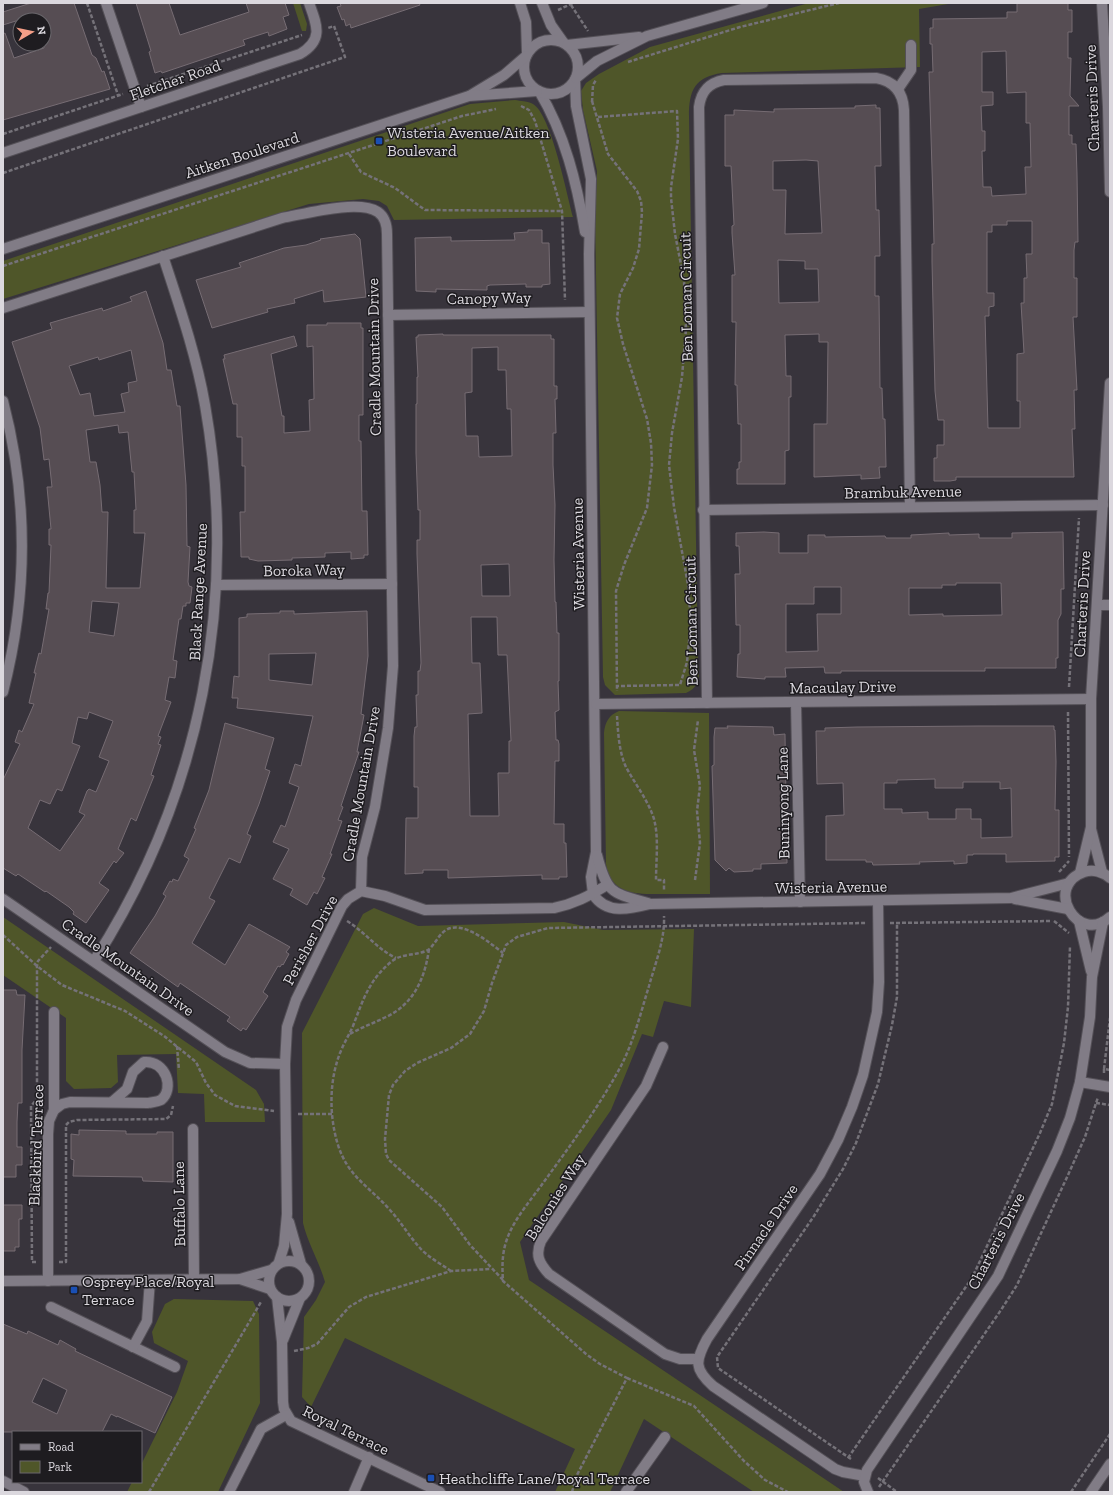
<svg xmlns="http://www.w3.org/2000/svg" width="1113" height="1495" font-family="'Zilla Slab',serif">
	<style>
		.green { fill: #4f5629 }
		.building { fill: #564d53; stroke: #766c73; fill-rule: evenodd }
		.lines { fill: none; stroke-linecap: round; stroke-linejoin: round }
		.minor-casing { stroke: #545057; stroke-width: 12 }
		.secondary-casing { stroke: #545057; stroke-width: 12 }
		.path { stroke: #757279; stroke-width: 2.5; stroke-dasharray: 4 2; stroke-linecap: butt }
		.minor { stroke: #817c86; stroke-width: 10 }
		.secondary { stroke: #817c86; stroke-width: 10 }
		.transit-dot { fill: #1a4fb4; stroke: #1e1c20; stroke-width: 1.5 }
		.labels { text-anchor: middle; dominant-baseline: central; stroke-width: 3; stroke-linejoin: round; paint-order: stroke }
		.street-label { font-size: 16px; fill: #dbd8de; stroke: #1e1c20 }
		.poi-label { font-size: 16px; fill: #dbd8de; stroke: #1e1c20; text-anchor: start }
	</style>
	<rect width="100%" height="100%" fill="#38343c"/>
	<g class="green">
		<polygon points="293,3 300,3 307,24 306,31 302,31"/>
		<path d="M 809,3 L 954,3 L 919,9 L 920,67 L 722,73 C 695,77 689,90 689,116 L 698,663 C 700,676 700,687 686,693 L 615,695 L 605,685 L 603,677 L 595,217 L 597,171 L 583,110 L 581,91 L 586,83 L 599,74 L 650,47 Z"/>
		<path d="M 515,100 C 520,101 528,101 533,104 C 551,114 567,195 573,217 L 394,220 L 387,206 L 379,201 L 363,199 L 309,204 L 3,299 L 3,261 L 470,104 Z"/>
		<path d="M 619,711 L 709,713 L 710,894 C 696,894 681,894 667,894 C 641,894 611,897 606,864 L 604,733 C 605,722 609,715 619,711 Z"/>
		<path d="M 374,908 L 418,926 L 564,922 L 603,930 L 694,929 L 691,1007 L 664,1001 L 653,1037 L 642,1034 L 611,1110 L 520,1242 L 529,1280 L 844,1492 L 754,1492 L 644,1419 L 610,1492 L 555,1492 L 575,1449 L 345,1338 L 311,1407 L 302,1397 L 304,1317 L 316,1300 L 325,1282 C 319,1261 308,1244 303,1223 L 302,1033 L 363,914 Z"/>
		<polygon points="3,917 256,1090 264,1104 265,1122 205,1122 204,1094 178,1093 176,1054 117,1055 118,1082 111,1088 74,1089 66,1081 66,1018 3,975"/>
		<polygon points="174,1299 253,1301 259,1314 260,1403 218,1492 127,1492 132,1482 141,1482 141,1465 177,1392 188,1361 154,1343 152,1332 165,1304"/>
	</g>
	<g class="building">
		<polygon points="31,3 74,3 92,55 96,58 102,72 104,71 110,89 3,120 3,34 5,33 14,58 44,48 44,20 19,20 3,25 3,12"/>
		<polygon points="136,3 169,3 180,35 249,12 246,3 285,3 289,15 283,17 287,29 269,36 268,32 243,40 245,45 162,73 161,71 155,73 149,52 151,51"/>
		<polygon points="340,3 419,3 420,5 351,28 350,24 346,26 344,19 342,20 337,7 341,6"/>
		<path d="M 1017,3 L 1068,3 L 1068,10 L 1072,10 L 1072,32 L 1068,32 L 1068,58 L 1071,58 L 1070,96 L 1079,106 L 1069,106 L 1069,135 L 1072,135 L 1072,144 L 1076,144 L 1077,174 L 1078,242 L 1075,242 L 1074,250 L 1074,278 L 1077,278 L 1077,317 L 1073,317 L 1077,390 L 1074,390 L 1075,429 L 1072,429 L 1074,477 L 956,477 L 956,480 L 950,481 L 934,481 L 934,458 L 937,458 L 937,445 L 944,445 L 944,420 L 938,420 L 935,391 L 932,262 L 932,244 L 934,244 L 933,201 L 929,72 L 933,72 L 932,44 L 930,44 L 930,28 L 933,28 L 933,19 L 1007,18 L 1007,12 L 1017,12 ZM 1006,51 L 1007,93 L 1026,92 L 1026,123 L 1030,123 L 1031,167 L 1025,167 L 1026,194 L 992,196 L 991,187 L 983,187 L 982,151 L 985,151 L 985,131 L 982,131 L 981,106 L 993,105 L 993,92 L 982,92 L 982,52 ZM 1007,221 L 1032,221 L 1032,254 L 1026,254 L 1027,278 L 1024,278 L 1024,303 L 1021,303 L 1024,353 L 1017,354 L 1017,401 L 1020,401 L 1020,428 L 988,428 L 985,316 L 989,316 L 989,307 L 994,306 L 994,293 L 987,293 L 987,232 L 992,232 L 992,225 L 1007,225 Z"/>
		<path d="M 876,105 L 876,108 L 880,108 L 881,166 L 875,166 L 876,210 L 879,210 L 880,256 L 875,256 L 875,296 L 879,296 L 880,388 L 882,388 L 883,419 L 885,419 L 886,467 L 879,467 L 880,478 L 861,479 L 861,475 L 814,477 L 814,424 L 827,424 L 828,342 L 819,342 L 819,334 L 785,335 L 786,376 L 791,376 L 791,397 L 789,397 L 789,450 L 785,451 L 785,484 L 737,484 L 737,469 L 739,469 L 739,462 L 741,462 L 741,424 L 738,424 L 737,385 L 735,385 L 736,322 L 732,322 L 732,275 L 735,275 L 732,233 L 732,226 L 734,225 L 731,166 L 725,166 L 725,115 L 734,115 L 734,110 L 774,112 L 774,109 L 855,108 L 855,106 ZM 806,160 L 818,161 L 822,233 L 785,234 L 786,190 L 773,190 L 773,161 ZM 778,260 L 805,261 L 805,269 L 818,269 L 819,302 L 779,303 Z"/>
		<polygon points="528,230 542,230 542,243 549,243 550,284 542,285 542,287 526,287 526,284 490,285 487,286 487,290 436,289 436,292 416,291 415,238 451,237 451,241 515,240 514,233 528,232"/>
		<polygon points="355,234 360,239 366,297 324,302 323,290 294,299 295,303 267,309 268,312 212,328 196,280 241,267 239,263 284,248 306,245 321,240 320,239"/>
		<path d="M 146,291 L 163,343 L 167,370 L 171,370 L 177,406 L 180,406 L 186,485 L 187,546 L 190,547 L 188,582 L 189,586 L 192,587 L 190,603 L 186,603 L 186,606 L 183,606 L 181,619 L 179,619 L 173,660 L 177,661 L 175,678 L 169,677 L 165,700 L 171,702 L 158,736 L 161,737 L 158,744 L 161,745 L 151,775 L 154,776 L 136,821 L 131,818 L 118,849 L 124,853 L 116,863 L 114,861 L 99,883 L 109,890 L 86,923 L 73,914 L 74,912 L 69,907 L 46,891 L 45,892 L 18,874 L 16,876 L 3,868 L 3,780 L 20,744 L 15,742 L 19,730 L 22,732 L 34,704 L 29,703 L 36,673 L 34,673 L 39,653 L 41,654 L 49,609 L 46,609 L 48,593 L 49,593 L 51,545 L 49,545 L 49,529 L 51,529 L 47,487 L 52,487 L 49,459 L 44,460 L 40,428 L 12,342 L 52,329 L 50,323 L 102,308 L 103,311 L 132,301 L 130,297 ZM 131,350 L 137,381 L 128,383 L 129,392 L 121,394 L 125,412 L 94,416 L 90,393 L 80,395 L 69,366 L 98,357 L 99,360 ZM 118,425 L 119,433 L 128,432 L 132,472 L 134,472 L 136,510 L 134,510 L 134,533 L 145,533 L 140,588 L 106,588 L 108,512 L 102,512 L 100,485 L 96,462 L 90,462 L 86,430 ZM 92,601 L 119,603 L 114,636 L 89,632 ZM 89,712 L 113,721 L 99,757 L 109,761 L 96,792 L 89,789 L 87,791 L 79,812 L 85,815 L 60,851 L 28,828 L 40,800 L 50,804 L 57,789 L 62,791 L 80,746 L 72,743 L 78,717 L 87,719 Z"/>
		<polygon points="327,323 361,323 361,328 363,328 363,415 359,415 359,441 361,441 362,511 367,511 368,555 364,555 364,558 351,559 351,552 325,553 325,557 292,558 292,560 258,561 249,559 249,557 241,557 240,512 245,512 245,466 242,466 242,437 237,437 237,404 233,404 223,359 225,359 224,355 294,336 297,346 271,354 282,416 284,416 284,433 310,431 309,400 314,399 313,346 307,347 307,325 327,325"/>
		<path d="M 443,334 L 443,335 L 551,335 L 551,339 L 554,339 L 554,386 L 557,386 L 557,399 L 555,399 L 556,433 L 553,433 L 553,465 L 555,505 L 554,560 L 555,602 L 556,602 L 557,633 L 559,633 L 559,681 L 558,681 L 559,710 L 555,712 L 556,740 L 558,740 L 559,744 L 559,761 L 555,761 L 554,824 L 564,824 L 564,843 L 566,843 L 567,877 L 559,877 L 559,879 L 542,879 L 542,875 L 448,878 L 448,870 L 423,870 L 423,873 L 405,874 L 406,818 L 418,818 L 418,787 L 414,787 L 414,736 L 415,727 L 417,727 L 416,695 L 418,695 L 418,671 L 420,671 L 421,663 L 417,554 L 417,540 L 420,540 L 420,510 L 418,510 L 416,453 L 416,404 L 417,404 L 417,377 L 418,377 L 416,337 L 418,337 L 418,335 ZM 498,347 L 498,370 L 506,370 L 507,409 L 511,409 L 512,456 L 479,457 L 478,436 L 466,436 L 465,393 L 472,392 L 472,348 ZM 509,564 L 510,596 L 482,596 L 481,565 ZM 471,617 L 497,617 L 498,655 L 507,655 L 511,741 L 509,741 L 509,773 L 498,773 L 499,816 L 470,816 L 468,714 L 482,713 L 480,663 L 472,663 Z"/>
		<path d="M 764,532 L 779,533 L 779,553 L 808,553 L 808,535 L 825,535 L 825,537 L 885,536 L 886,538 L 911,538 L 911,535 L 949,533 L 949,535 L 979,534 L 979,538 L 1012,538 L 1012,533 L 1063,532 L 1064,589 L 1061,589 L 1061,614 L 1058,620 L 1058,658 L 1056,658 L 1056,668 L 985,668 L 985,671 L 841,671 L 841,673 L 825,673 L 824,667 L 785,668 L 786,677 L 765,677 L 765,679 L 737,677 L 738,654 L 740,654 L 740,625 L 736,625 L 735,574 L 740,574 L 739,546 L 736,546 L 736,533 ZM 956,583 L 1001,583 L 1002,615 L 943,616 L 943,614 L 909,615 L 909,588 L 942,588 L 942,585 L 956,585 ZM 814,587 L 841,587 L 841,614 L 817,614 L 818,651 L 786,652 L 786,604 L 814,604 Z"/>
		<path d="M 280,611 L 294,611 L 294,614 L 367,611 L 368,656 L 361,714 L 364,715 L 357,752 L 359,752 L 341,806 L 343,807 L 338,820 L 342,821 L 330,854 L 332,854 L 322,877 L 325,878 L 317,894 L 314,892 L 307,905 L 290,895 L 293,889 L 273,879 L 289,849 L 273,842 L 281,825 L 285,827 L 299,787 L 289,783 L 295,764 L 301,766 L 313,716 L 237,708 L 238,698 L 232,698 L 234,676 L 239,677 L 239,618 L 247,617 L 247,614 L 280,613 ZM 316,653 L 312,685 L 269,680 L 269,654 Z"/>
		<polygon points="225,723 274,738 265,769 270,771 259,804 247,834 251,836 240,863 229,858 209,898 215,901 192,943 225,965 249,924 290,947 286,952 289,954 283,965 282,964 280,967 278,966 263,992 268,996 246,1030 243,1028 241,1031 227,1021 230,1017 180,983 178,987 130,953 155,916 166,896 163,894 170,881 172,882 173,879 178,881 189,859 184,856 196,829 194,828 209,790"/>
		<polygon points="727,726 773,727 774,735 785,734 787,863 761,864 761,869 753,869 753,871 734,872 729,868 726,871 715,860 712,766 714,765 714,737 715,728 728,728"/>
		<path d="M 978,726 L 1054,726 L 1054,730 L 1055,730 L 1056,762 L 1055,810 L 1059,810 L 1059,857 L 1055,857 L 1055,861 L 1006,862 L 1006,854 L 973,854 L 973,855 L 967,855 L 967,863 L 954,864 L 954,861 L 919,862 L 920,864 L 873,865 L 872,862 L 866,862 L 866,860 L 826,860 L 826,816 L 844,815 L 843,783 L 817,784 L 816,731 L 825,731 L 825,728 L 857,727 ZM 935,779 L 935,788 L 963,788 L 963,782 L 1000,782 L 1000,789 L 1011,788 L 1012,837 L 981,838 L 981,819 L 971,819 L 971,809 L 956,809 L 956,819 L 928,819 L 928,812 L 902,813 L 902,809 L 884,809 L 884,783 L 897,783 L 897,780 Z"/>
		<polygon points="3,990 16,990 17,995 25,995 22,1050 22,1103 18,1103 17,1122 17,1147 22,1147 22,1165 16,1165 16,1177 3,1177"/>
		<polygon points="79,1130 126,1131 126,1134 157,1134 157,1132 173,1132 173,1182 143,1181 142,1177 73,1176 74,1160 71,1159 71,1134 79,1135"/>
		<polygon points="3,1205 22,1205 22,1219 19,1219 19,1247 15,1247 15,1251 3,1251"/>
		<path d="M 3,1324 L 27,1334 L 28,1331 L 58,1345 L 60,1340 L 76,1349 L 75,1351 L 172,1397 L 155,1433 L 117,1416 L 117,1417 L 111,1414 L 102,1432 L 3,1432 ZM 43,1378 L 67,1390 L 57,1414 L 32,1402 Z"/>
	</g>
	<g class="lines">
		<defs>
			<g id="minor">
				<polyline points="106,3 141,107"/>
				<polyline points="520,3 526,22 527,53"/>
				<polyline points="542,3 551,25 563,42"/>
				<polyline points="1102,3 1108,107 1110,192"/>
				<path d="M 575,80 L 576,106 L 591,179 L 589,254 L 596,852 L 591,877 L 593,894 C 606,915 630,909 650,904 L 1011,898 L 1069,883"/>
				<polyline points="898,89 911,70 911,45"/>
				<path d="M 539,91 C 565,134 577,184 585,232"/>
				<path d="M 3,153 L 300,54 C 324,40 317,25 309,3"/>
				<path d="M 3,308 L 282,218 C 305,214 358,199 378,212 C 385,217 387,226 387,234 L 393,666 L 388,728 L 375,807 L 362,857 L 361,891"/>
				<polyline points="388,315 589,312"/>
				<path d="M 3,401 C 28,497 28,595 3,692"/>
				<polyline points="703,510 1103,505"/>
				<polyline points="216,585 392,584"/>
				<polyline points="1097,605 1110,605"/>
				<path d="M 707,703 L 699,107 C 701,92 708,83 724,80 L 876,78 C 894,81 903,92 904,110 L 910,507"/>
				<polyline points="796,703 800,902"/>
				<polyline points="596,704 1091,699"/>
				<polyline points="1091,829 1102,872"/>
				<path d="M 597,855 C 607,894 612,893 648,903"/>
				<polyline points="1080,873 1091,827 1091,699 1110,383"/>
				<path d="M 1110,878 C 1103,872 1093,869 1084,872 C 1043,886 1078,946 1110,917"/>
				<polyline points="3,899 225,1052 250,1063 285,1064"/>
				<polyline points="1015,899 1068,909"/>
				<polyline points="1079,921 1091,971"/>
				<path d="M 94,961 C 201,795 239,599 205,405 C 196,354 179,305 163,256"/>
				<path d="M 663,1047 L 646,1086 L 541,1241 C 535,1255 539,1263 549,1274 L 665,1354 L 680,1359 L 698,1359"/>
				<polyline points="1080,1082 1110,1087"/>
				<path d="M 54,1110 L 62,1104 L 70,1102 L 148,1103 C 152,1102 157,1102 161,1100 C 175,1089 166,1060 144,1062 L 133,1072 L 127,1089 L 112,1102"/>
				<polyline points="193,1129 194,1279"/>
				<polyline points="289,1222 301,1264"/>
				<circle cx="289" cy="1281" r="20"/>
				<path d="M 279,1262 L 284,1246 L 287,1214 L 285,1064 L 287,1027 L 296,1000 L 342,906 L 348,899 L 361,891 L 385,896 L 425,910 L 554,908 C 574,904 589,896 607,885"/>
				<polyline points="240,1279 270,1289"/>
				<polyline points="3,1281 240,1279 271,1270"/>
				<polyline points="48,1281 48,1134 49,1121 54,1110 54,1012"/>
				<polyline points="277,1297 282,1342 283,1402 284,1409 291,1421 440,1492"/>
				<polyline points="51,1307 175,1367"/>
				<polyline points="283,1340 300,1298"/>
				<polyline points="133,1347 147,1321 150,1280"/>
				<path d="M 865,1476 L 843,1472 L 835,1469 L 713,1386 C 694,1369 695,1361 707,1339 L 820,1174 L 838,1140 L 852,1107 L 863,1075 L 877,1012 L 879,982 L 878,901"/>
				<polyline points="3,1481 24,1492"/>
				<polyline points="229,1492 261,1429 286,1415"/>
				<polyline points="354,1492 369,1457"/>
				<polyline points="626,1492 665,1437"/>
				<polyline points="868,1492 864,1482 867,1470 998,1276 1057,1151 1070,1118 1080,1082 1090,1017 1092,977 1103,922"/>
				<polyline points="1091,1492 1110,1464"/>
			</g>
			<g id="secondary">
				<circle cx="551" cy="67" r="27"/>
				<polyline points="567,45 639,37"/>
				<polyline points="576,78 597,61 647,36 763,3"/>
				<polyline points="471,95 504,75 526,56"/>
				<polyline points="3,249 469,96 537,91"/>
			</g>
		</defs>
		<use href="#minor" class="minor-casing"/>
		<use href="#secondary" class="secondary-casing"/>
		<g class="path">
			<polyline points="87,3 118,95"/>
			<polyline points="571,5 588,31"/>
			<polyline points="558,10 573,3"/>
			<polyline points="628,62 740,27 839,3"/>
			<polyline points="147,86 302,35"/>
			<polyline points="592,101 608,154 637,191 641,201 642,212 639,249 633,268 620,294 617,318 623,344 647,419 651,443 652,465 647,508 624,565 616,591 617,691"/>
			<polyline points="592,102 593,85 596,80"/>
			<polyline points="521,106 529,110 535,121 562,211 565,300"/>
			<polyline points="598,117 677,111 678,139 671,187 671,198 675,234 684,280 686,329 682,377 672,433 669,465 674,507 688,585 691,622 687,662 680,685 618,686"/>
			<polyline points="3,134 123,94"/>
			<polyline points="349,154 361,172 395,188 425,210 562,211"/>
			<polyline points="3,173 345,57 334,26 328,28"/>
			<polyline points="3,266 462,116 496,109"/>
			<polyline points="1069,687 1079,518"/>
			<polyline points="1068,712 1069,857"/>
			<path d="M 617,716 C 618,732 619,752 626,767 C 635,784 648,800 654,819 C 659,838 656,860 656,880 L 664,880 L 664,891"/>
			<polyline points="1059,872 1069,861"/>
			<polyline points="695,880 700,843 697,811 700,786 694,750 698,720"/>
			<path d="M 347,921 C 365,932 377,949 396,958"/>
			<polyline points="1054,921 1069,933"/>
			<polyline points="890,923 1052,921"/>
			<polyline points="3,935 37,966 62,985 125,1011 164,1036 196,1062 206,1083 215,1095 235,1106 274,1111"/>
			<path d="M 350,1034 C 362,1027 374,1023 386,1017 C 414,1004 425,978 429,949"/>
			<polyline points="177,1046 179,1070"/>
			<polyline points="1104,1069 1110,1018"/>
			<polyline points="1104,1073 1104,1069 1110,1070"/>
			<polyline points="1096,1103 1110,1105"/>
			<polyline points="298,1114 332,1114"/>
			<polyline points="36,1262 32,1262 31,1106 37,1099 37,966 38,961 51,947"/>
			<polyline points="59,1262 66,1262 66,1125 69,1122 77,1120 166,1119 171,1115 173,1106"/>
			<path d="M 451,1271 C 441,1264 428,1257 420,1248 C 409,1236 401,1222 390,1210 C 370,1187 348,1177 338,1145 C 329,1116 329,1081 340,1053 C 344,1043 349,1035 353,1026 C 363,1000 369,980 391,962 C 401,953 416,956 428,950 C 435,945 438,935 446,930 C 463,920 490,943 503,953"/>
			<polyline points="503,1280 470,1245 442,1207 389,1160 386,1154 385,1139 389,1095 393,1085 405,1071 417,1063 451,1048 470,1034 484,1011 492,983 506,945 517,937 548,928 867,923"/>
			<polyline points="294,1351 308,1348 317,1344 349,1307 366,1297 451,1271 491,1269"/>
			<polyline points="627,1378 694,1406 744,1461 765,1480 788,1492"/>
			<polyline points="848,1458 972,1278 1040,1133 1052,1104 1064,1043 1068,1007 1070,946"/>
			<polyline points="851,1459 718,1368 717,1357 814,1216 843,1169 856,1143 878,1084 892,1025 897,997 897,923"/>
			<polyline points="878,1478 897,1492"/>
			<polyline points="879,1487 1001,1310 1017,1285 1068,1175 1085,1137 1098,1097"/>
			<polyline points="149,1492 261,1302"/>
			<path d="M 572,1492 L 577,1475 L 627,1378 L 600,1364 L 586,1354 L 503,1281 C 502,1266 502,1253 507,1239 C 514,1219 531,1200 543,1183 C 570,1146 601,1104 622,1064 C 634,1040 641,1012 649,986 C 655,964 665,940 664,916"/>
			<polyline points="1071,1492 1110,1434"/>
		</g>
		<use href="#minor" class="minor"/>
		<use href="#secondary" class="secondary"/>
	</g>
	<g class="transit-dot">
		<rect x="375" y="137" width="8" height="8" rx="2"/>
		<rect x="70" y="1286" width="8" height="8" rx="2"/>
		<rect x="427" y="1474" width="8" height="8" rx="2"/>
	</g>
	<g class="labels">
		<g class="street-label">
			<text transform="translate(175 80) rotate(-19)">Fletcher Road</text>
			<text transform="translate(1092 98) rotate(-92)">Charteris Drive</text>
			<text transform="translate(242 155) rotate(-18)">Aitken Boulevard</text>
			<text transform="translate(686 297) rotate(-91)">Ben Loman Circuit</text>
			<text transform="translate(489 298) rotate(-1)">Canopy Way</text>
			<text transform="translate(374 357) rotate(-91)">Cradle Mountain Drive</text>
			<text transform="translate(903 492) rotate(-1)">Brambuk Avenue</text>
			<text transform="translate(578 554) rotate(-91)">Wisteria Avenue</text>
			<text transform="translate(304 570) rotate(-1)">Boroka Way</text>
			<text transform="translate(198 592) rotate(-87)">Black Range Avenue</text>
			<text transform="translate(1082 604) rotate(-87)">Charteris Drive</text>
			<text transform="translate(691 621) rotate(-91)">Ben Loman Circuit</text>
			<text transform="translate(843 687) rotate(-1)">Macaulay Drive</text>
			<text transform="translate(361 784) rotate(-80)">Cradle Mountain Drive</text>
			<text transform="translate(783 803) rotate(-91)">Buninyong Lane</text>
			<text transform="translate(831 887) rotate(-1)">Wisteria Avenue</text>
			<text transform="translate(310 940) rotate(-62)">Perisher Drive</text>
			<text transform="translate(128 967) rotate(35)">Cradle Mountain Drive</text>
			<text transform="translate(36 1145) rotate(-88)">Blackbird Terrace</text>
			<text transform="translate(555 1197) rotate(-58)">Balconies Way</text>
			<text transform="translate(179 1204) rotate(-91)">Buffalo Lane</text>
			<text transform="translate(766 1227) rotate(-56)">Pinnacle Drive</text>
			<text transform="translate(996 1241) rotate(-63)">Charteris Drive</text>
			<text transform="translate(346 1430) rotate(26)">Royal Terrace</text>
		</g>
		<g class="poi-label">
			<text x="387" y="132">Wisteria Avenue/Aitken<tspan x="387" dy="18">Boulevard</tspan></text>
			<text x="82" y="1281">Osprey Place/Royal<tspan x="82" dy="18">Terrace</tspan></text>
			<text x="439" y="1478">Heathcliffe Lane/Royal Terrace</text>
		</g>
	</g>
	<rect width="1113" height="1495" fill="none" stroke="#dbd8de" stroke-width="8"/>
	<rect x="12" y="1431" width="130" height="52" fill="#1e1c20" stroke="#6a676c"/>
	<rect x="20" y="1444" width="20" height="6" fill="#817c86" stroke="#6a676c"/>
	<text x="48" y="1451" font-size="12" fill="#dbd8de">Road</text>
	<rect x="20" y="1461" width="20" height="12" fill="#4f5629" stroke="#6a676c"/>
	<text x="48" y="1471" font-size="12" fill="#dbd8de">Park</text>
	<g transform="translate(32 32) rotate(81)"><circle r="19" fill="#1e1c20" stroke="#6a676c"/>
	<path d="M0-3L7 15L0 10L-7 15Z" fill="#f49e87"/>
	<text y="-6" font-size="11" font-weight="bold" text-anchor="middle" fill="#dbd8de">N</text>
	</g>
</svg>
